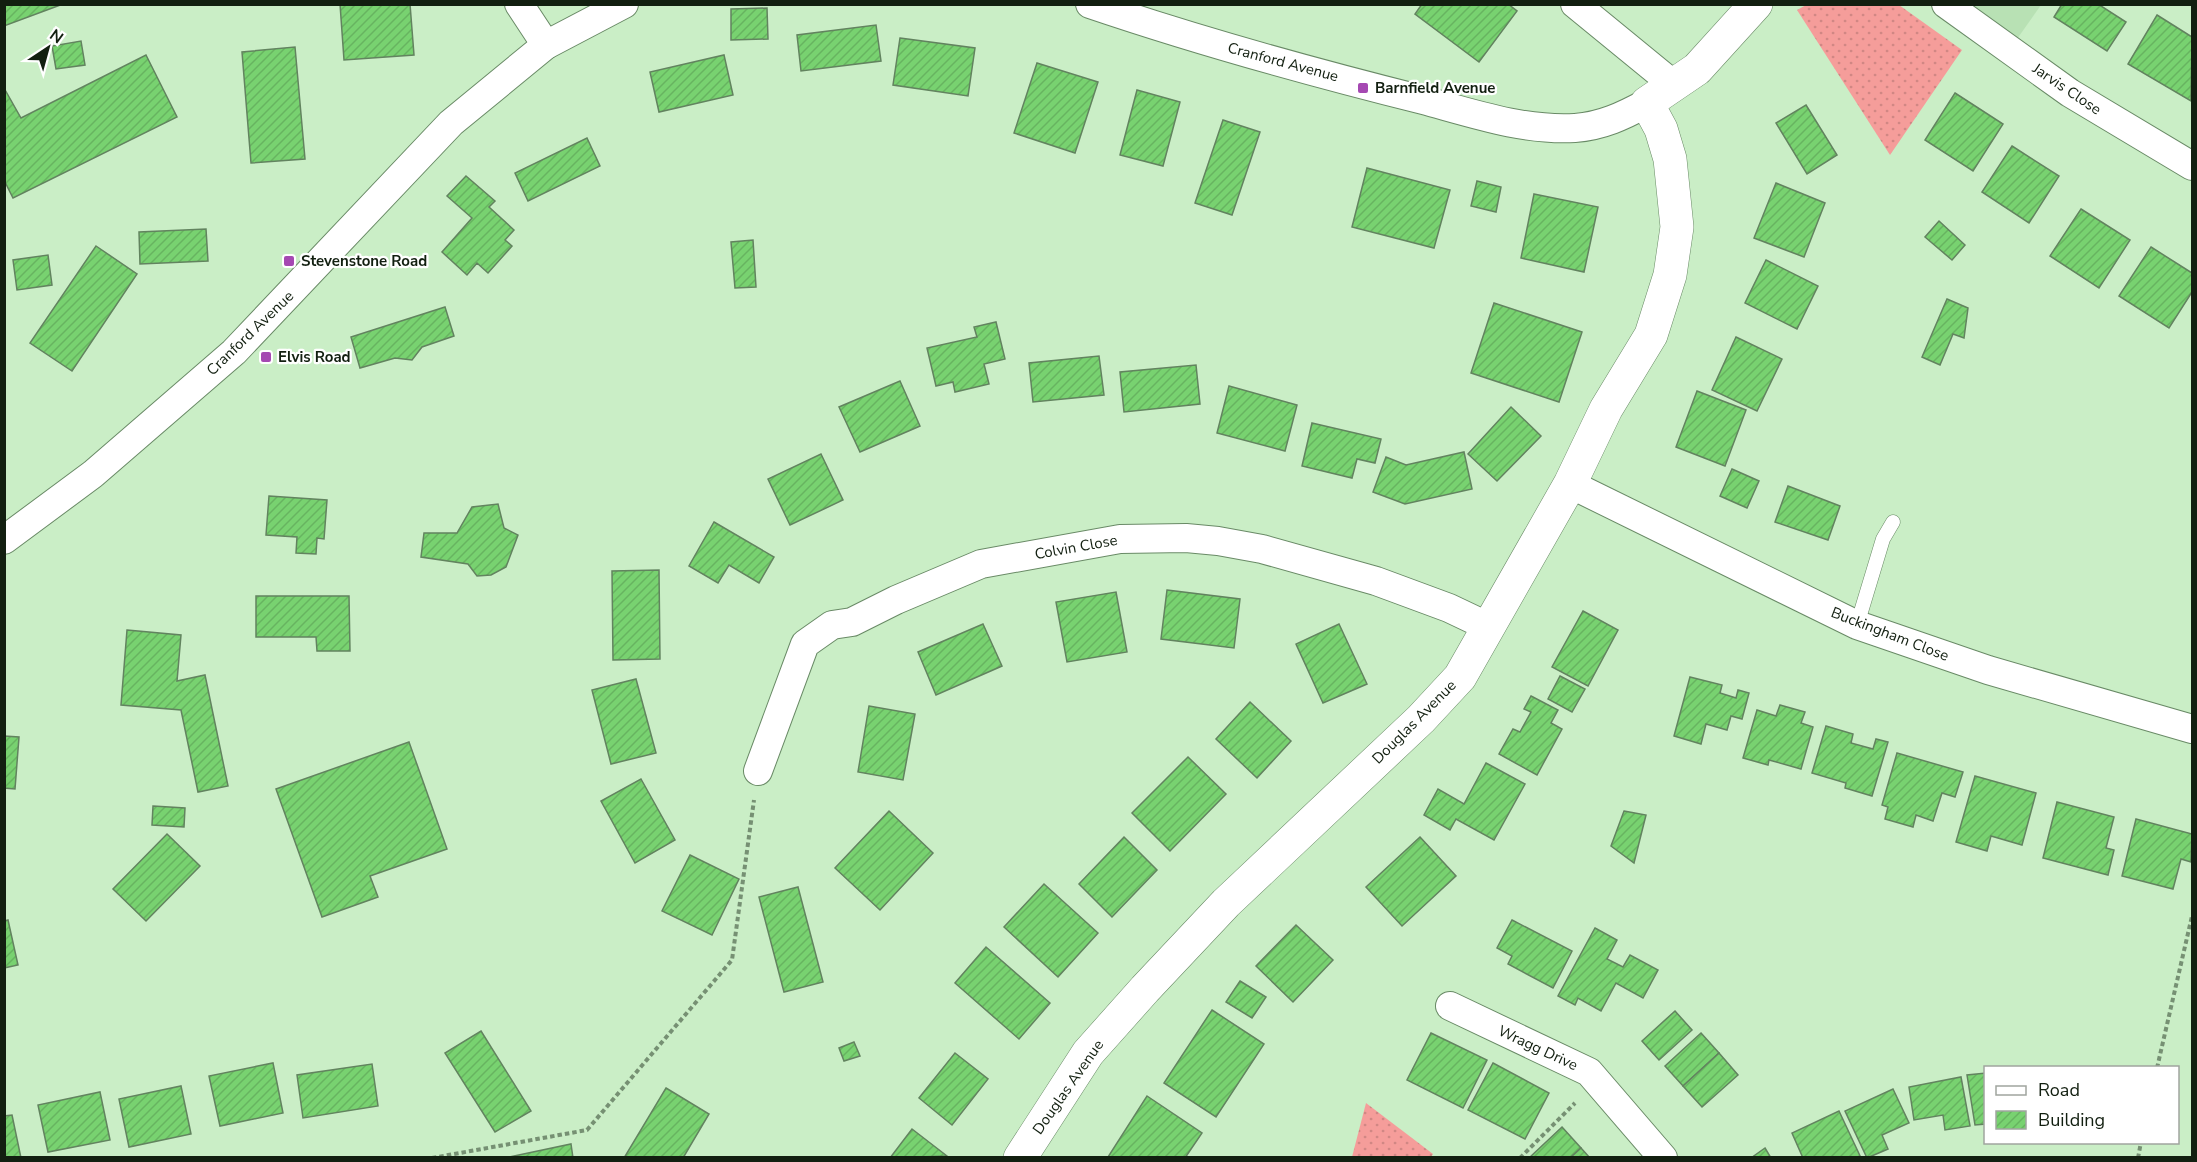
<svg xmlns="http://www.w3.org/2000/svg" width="2197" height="1162" font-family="'Nunito Sans',sans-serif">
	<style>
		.built { fill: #b8e1b4 }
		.grass { fill: url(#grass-dots) }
		.building { fill: url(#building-hatch); stroke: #62835f; stroke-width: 1.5 }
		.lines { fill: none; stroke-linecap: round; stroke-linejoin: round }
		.service-casing { stroke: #698a66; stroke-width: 15 }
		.minor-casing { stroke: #698a66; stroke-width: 30 }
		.tertiary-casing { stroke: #698a66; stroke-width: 34 }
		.path { stroke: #769073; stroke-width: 4; stroke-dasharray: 4.5 3; stroke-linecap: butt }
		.service { stroke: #fff; stroke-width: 14 }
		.minor { stroke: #fff; stroke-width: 28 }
		.tertiary { stroke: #fff; stroke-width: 33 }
		.poi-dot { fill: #a548b2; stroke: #fff; stroke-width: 2 }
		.labels { text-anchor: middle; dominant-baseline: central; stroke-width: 4.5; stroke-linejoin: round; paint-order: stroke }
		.street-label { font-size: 15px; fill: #121f10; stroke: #fff }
		.poi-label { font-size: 15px; font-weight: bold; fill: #121f10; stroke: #fff; text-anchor: start }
	</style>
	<defs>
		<pattern id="grass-dots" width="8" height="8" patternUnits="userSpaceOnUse" patternTransform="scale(1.5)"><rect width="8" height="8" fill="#f59d9a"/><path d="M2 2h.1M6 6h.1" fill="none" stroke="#d18784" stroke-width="1.8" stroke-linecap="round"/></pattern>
		<pattern id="building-hatch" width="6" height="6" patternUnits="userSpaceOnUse" patternTransform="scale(1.5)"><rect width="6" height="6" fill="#78d270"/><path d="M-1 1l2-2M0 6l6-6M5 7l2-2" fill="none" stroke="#67b460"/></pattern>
	</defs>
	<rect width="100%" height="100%" fill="#caeec6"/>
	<polygon class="built" points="1971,5 2041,5 2017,39"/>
	<g class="grass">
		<polygon points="1808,4 1899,5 1962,50 1890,155 1797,10"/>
		<polygon points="1366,1103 1433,1154 1431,1157 1352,1157"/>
	</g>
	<g class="building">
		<polygon points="4,4 63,4 4,26"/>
		<polygon points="340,4 410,4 414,55 344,60"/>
		<polygon points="1422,4 1508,4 1517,11 1479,62 1415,14"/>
		<polygon points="2062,4 2098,4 2126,22 2107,51 2054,17"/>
		<polygon points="767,8 768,39 731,40 731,9"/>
		<polygon points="2157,15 2192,37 2191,101 2128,64"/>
		<polygon points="876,25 881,61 801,71 797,35"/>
		<polygon points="900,38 975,48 968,96 893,85"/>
		<polygon points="81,41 85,65 56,69 52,46"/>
		<polygon points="295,47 305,159 251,163 242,52"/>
		<polygon points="146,55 177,117 13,198 4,180 4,88 21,118"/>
		<polygon points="724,55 733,95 659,112 650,72"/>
		<polygon points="1037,63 1098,82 1075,153 1014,133"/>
		<polygon points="1137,90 1180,102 1163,166 1120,155"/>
		<polygon points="1955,93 2003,124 1973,171 1925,140"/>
		<polygon points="1806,105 1837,155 1807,174 1776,123"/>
		<polygon points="1223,120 1260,132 1232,215 1195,203"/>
		<polygon points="587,138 600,166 528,201 515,173"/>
		<polygon points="2012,146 2059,176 2029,223 1982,192"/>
		<polygon points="1367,168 1450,190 1434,248 1352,227"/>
		<polygon points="466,176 495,201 489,207 514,230 505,240 512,246 488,273 477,263 467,275 442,252 472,218 447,196"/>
		<polygon points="1477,181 1501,187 1496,212 1471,206"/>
		<polygon points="1776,183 1825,203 1804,257 1754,238"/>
		<polygon points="1534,194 1598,207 1584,272 1521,258"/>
		<polygon points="2081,209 2130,240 2099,288 2050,256"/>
		<polygon points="1939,221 1965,245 1952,260 1925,237"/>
		<polygon points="206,229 208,261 140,264 139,232"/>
		<polygon points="753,240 756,287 735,288 731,242"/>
		<polygon points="96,246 137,274 72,371 30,343"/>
		<polygon points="2151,247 2192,273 2192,292 2169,328 2119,296"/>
		<polygon points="48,255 52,285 17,290 13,260"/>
		<polygon points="1766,260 1818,286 1797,329 1745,303"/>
		<polygon points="1947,299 1968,308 1964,338 1953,334 1940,365 1922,357"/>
		<polygon points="1494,303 1582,332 1559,402 1471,373"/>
		<polygon points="445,307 454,336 422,347 412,360 395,358 360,368 351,337"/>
		<polygon points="996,322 1005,359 984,364 989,384 955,392 953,382 936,386 927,348 977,337 974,327"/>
		<polygon points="1736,337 1782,359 1757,411 1712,390"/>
		<polygon points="1099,356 1104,395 1033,402 1029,363"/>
		<polygon points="1196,365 1200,404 1124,412 1120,372"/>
		<polygon points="900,381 920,426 860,452 839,407"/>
		<polygon points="1229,386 1297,405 1285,451 1217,433"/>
		<polygon points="1697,391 1746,410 1725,466 1676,447"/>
		<polygon points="1511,407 1541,436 1497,481 1468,454"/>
		<polygon points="1312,423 1381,439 1375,463 1357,459 1352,478 1302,466"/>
		<polygon points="1464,452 1472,489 1405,504 1373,492 1386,457 1406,465"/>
		<polygon points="821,454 843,500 790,525 768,479"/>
		<polygon points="1732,469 1759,481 1747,508 1720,496"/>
		<polygon points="1788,486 1840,506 1828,540 1775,522"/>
		<polygon points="269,496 327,500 324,539 317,538 316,554 296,553 297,537 266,535"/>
		<polygon points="498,504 504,528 518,535 506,567 491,575 477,576 468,564 421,557 424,533 457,533 472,507"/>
		<polygon points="714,522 774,557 759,583 729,565 718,583 689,566"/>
		<polygon points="659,570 660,659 613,660 612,571"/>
		<polygon points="1167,590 1240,599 1234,648 1161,639"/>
		<polygon points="1116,592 1127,652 1067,662 1056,602"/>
		<polygon points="256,596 349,596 350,651 317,651 316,637 256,637"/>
		<polygon points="1583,611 1618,630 1588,686 1552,667"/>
		<polygon points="983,624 1002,666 936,695 918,652"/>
		<polygon points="1339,624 1367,684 1323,703 1296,644"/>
		<polygon points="127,630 181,635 177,681 205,675 228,786 198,792 181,710 121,705"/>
		<polygon points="1560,676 1585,689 1572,712 1548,699"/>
		<polygon points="1690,677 1722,685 1720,693 1736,698 1738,690 1749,693 1742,719 1731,716 1727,730 1706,724 1701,744 1674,736"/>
		<polygon points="636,679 656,753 611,764 592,690"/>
		<polygon points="1531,696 1558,710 1551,723 1562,729 1537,775 1499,754 1513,729 1520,732 1531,712 1524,709"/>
		<polygon points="1250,702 1291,741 1257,778 1216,739"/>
		<polygon points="1780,705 1805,712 1801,723 1813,727 1801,769 1769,760 1768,765 1743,758 1757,710 1776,716"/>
		<polygon points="869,706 915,714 903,780 858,772"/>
		<polygon points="1826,726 1853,734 1851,743 1873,749 1876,739 1888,742 1872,796 1845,788 1846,783 1812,773"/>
		<polygon points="4,736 19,737 15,789 4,788"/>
		<polygon points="409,742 447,849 370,876 378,897 322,917 276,789"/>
		<polygon points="1897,753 1963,772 1955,797 1942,793 1933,821 1916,815 1913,827 1885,819 1888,807 1882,805"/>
		<polygon points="1188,757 1226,794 1170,851 1132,813"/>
		<polygon points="1486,763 1525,784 1494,840 1456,819 1450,830 1424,815 1438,789 1464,804"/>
		<polygon points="1975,776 2036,793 2022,845 1991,836 1987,851 1956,842"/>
		<polygon points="641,779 675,840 635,863 601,801"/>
		<polygon points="2057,802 2114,817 2106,848 2114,850 2108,875 2043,858"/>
		<polygon points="153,806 185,808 184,827 152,825"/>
		<polygon points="889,811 933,853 880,910 835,868"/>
		<polygon points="1624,811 1646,815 1634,863 1611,846"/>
		<polygon points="2136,819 2192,834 2191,862 2181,859 2173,889 2122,876"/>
		<polygon points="167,834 200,866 146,921 113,889"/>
		<polygon points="1124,837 1157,870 1112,917 1079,884"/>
		<polygon points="1420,837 1456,876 1402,926 1366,887"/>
		<polygon points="690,855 739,879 712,935 662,911"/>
		<polygon points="1044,884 1098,933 1058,977 1004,927"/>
		<polygon points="798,887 823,982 784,992 759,897"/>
		<polygon points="8,920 18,965 4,968 4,921"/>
		<polygon points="1512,920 1572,951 1553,988 1508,964 1512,956 1497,948"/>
		<polygon points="1296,925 1333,960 1293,1002 1256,966"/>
		<polygon points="1595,928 1617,940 1607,959 1623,967 1630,955 1658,970 1643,998 1616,983 1601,1011 1578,998 1575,1005 1558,996"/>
		<polygon points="986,947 1050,1003 1019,1039 955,983"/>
		<polygon points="1240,981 1266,997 1252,1018 1226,1002"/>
		<polygon points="1212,1010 1264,1044 1216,1117 1164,1083"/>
		<polygon points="1675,1011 1692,1030 1659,1060 1642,1041"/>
		<polygon points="481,1031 531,1111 495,1132 445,1053"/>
		<polygon points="1431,1033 1487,1060 1463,1108 1407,1080"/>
		<polygon points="1701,1033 1719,1053 1683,1086 1665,1066"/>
		<polygon points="854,1042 860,1056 844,1061 839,1048"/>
		<polygon points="955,1053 988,1079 952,1125 919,1098"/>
		<polygon points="1719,1053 1738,1075 1702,1107 1683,1086"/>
		<polygon points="273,1063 283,1113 220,1126 209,1076"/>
		<polygon points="1493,1063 1549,1093 1525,1139 1468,1110"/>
		<polygon points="372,1064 378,1106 303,1118 297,1075"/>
		<polygon points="1986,1073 1986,1124 1975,1125 1967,1075"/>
		<polygon points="1961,1077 1970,1126 1945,1130 1943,1115 1914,1120 1909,1087"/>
		<polygon points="181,1086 191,1134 129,1147 119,1099"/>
		<polygon points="666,1088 709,1114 683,1158 624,1158"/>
		<polygon points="1893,1089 1909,1123 1882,1135 1888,1149 1867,1158 1845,1111"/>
		<polygon points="100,1092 110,1140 48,1152 38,1105"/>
		<polygon points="1147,1096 1202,1133 1185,1158 1108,1157"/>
		<polygon points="1839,1111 1861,1158 1803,1158 1792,1133"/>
		<polygon points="12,1115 21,1158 4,1158 4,1116"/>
		<polygon points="1562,1127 1581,1148 1570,1158 1529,1158"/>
		<polygon points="912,1129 947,1156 890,1158"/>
		<polygon points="571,1144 573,1158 504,1158"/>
		<polygon points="1581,1148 1590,1158 1570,1158"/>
		<polygon points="1765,1148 1771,1158 1751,1158"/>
	</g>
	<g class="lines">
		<defs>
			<polyline id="service" points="1857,625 1883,539 1893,522"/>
			<g id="minor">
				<polyline points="519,4 546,45"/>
				<path d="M 1090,4 C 1199,41 1311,72 1423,100 C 1471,113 1524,131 1575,128 C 1602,126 1623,116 1647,103"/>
				<polyline points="1575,4 1674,85"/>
				<polyline points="1946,4 2070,93 2192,166"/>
				<polyline points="1570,484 1857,625 1988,670 2192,729"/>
				<polyline points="4,540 93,474 234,352 451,123 546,45 624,4"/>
				<polyline points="758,771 805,644 832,625 852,622 896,600 981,564 1120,539 1186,538 1218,541 1262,549 1376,581 1449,608 1489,627"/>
				<polyline points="1450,1006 1589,1072 1663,1158"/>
			</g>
			<polyline id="tertiary" points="1020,1158 1088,1053 1145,989 1226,903 1421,719 1460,677 1570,484 1606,409 1651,335 1670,275 1677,227 1670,159 1661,129 1647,103 1697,69 1756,4"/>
		</defs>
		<use href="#service" class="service-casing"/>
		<use href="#minor" class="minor-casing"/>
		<use href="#tertiary" class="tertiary-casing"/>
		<g class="path">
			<polyline points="2157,1068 2192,916"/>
			<polyline points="432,1158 587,1130 732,960 754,800"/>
			<polyline points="1520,1158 1575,1103"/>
			<polyline points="2138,1158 2141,1142"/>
		</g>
		<use href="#service" class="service"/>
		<use href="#minor" class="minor"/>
		<use href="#tertiary" class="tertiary"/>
	</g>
	<g class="poi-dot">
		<rect x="1357" y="82" width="12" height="12" rx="3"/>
		<rect x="283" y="255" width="12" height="12" rx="3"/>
		<rect x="260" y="351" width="12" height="12" rx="3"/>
	</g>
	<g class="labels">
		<g class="street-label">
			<text transform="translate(1283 62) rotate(15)">Cranford Avenue</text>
			<text transform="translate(2067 89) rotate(34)">Jarvis Close</text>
			<text transform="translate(250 333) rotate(-44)">Cranford Avenue</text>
			<text transform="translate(1076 547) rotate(-10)">Colvin Close</text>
			<text transform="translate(1890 634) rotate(21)">Buckingham Close</text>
			<text transform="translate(1414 722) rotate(-45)">Douglas Avenue</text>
			<text transform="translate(1538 1048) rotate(25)">Wragg Drive</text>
			<text transform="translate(1068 1087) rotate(-55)">Douglas Avenue</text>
		</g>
		<g class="poi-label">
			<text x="1375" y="88">Barnfield Avenue</text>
			<text x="301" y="261">Stevenstone Road</text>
			<text x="278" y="357">Elvis Road</text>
		</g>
	</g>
	<rect width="2197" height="1162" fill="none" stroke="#121f10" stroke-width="12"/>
	<rect x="1984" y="1066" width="195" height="78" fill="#ffffff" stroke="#a0a59f" stroke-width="1.5"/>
	<rect x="1996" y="1086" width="30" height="9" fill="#ffffff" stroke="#a0a59f" stroke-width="1.5"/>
	<text x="2038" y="1096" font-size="18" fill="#121f10">Road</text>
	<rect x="1996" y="1111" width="30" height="18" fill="url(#building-hatch)" stroke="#a0a59f" stroke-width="1.5"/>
	<text x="2038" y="1126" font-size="18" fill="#121f10">Building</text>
	<g transform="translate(48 48) rotate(36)" stroke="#ffffff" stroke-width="4.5" paint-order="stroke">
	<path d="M0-4.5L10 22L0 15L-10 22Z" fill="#121f10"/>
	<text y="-9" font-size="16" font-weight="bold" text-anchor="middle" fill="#121f10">N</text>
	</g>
</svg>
